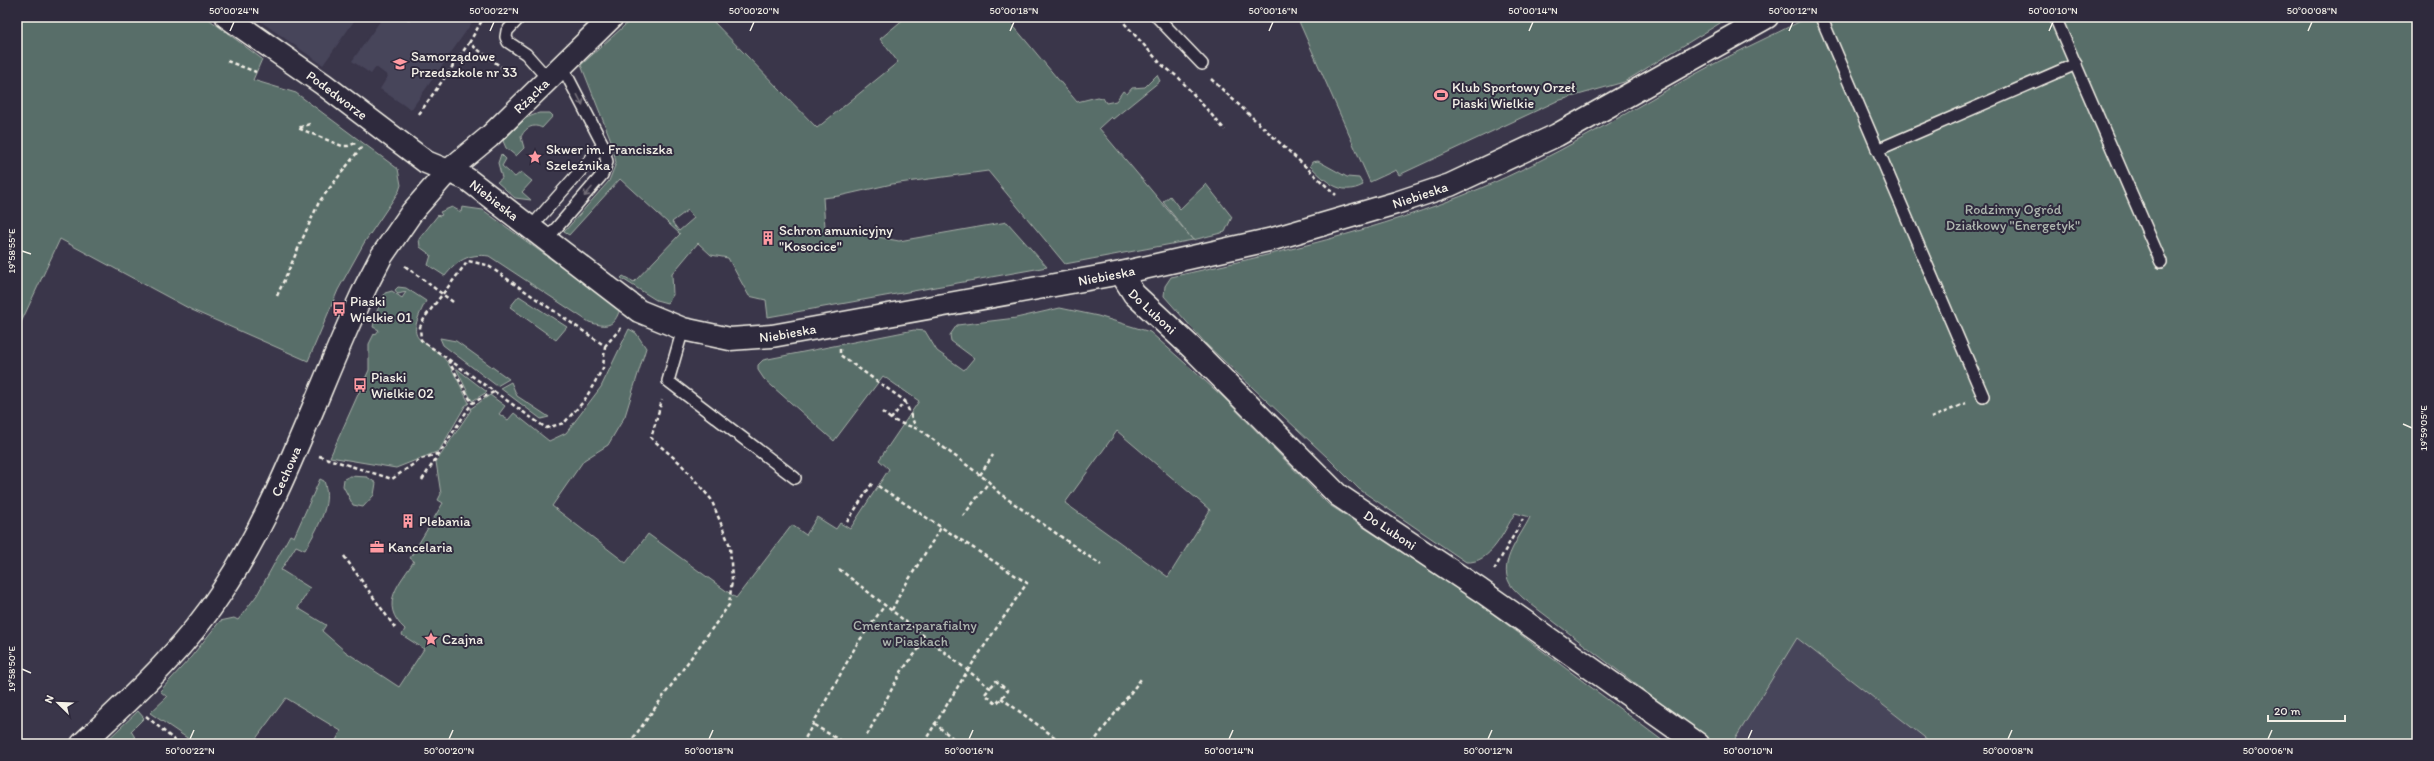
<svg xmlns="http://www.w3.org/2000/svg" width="2434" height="761" font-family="Itim,sans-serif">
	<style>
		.built { fill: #47445a }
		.green { fill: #586e69; stroke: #a6b0a8; fill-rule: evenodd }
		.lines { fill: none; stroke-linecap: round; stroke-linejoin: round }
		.lane-casing { stroke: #f4f1e8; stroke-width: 14 }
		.street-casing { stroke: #f4f1e8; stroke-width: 25 }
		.secondary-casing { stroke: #f4f1e8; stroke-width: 25 }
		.path { stroke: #f4f1e8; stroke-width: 2.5; stroke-dasharray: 4 3; stroke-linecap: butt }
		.lane { stroke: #2f2a3d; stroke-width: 11 }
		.street { stroke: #2f2a3d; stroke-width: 22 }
		.secondary { stroke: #2f2a3d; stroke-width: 22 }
		.oneway { stroke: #747079 }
		.ticks { fill: none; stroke: #f4f1e8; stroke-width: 1.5 }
		.labels { text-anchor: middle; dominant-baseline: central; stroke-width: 4; stroke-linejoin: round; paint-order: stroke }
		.poi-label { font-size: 14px; fill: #f4f1e8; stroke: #2f2a3d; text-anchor: start }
		.street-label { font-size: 14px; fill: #f4f1e8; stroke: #2f2a3d }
		.park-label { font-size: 14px; fill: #aeb6af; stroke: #2f2a3d }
		.neatline { fill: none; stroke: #f4f1e8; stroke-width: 1.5 }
		.ticks-label { font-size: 10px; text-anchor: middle; fill: #f4f1e8 }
	</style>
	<rect width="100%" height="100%" fill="#3a364a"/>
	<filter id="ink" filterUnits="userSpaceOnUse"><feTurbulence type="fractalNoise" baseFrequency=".025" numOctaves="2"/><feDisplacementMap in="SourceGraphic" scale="8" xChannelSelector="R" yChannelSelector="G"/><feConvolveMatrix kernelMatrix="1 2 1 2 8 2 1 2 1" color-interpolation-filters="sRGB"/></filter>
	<g filter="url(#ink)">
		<g class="built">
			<polygon points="262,17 357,17 323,65 260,21"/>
			<polygon points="383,17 476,17 411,110 380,89 388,76 376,67 371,74 352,61"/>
			<polygon points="1797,638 1933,744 1732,744"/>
		</g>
		<g class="green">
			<polygon points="17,17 206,17 262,59 253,80 296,93 398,169 401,185 399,191 364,243 338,290 308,361 192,310 60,239 17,331"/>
			<path d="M 634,17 L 709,17 L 817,128 L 898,62 L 880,39 L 906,17 L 1006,17 L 1077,102 L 1097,97 L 1103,98 L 1106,103 L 1116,101 L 1123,91 L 1127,94 L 1132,88 L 1145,87 L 1157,75 L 1160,81 L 1113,119 L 1111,117 L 1099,128 L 1193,240 L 1065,264 L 988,171 L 892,184 L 839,196 L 823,198 L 825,227 L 899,241 L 1007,222 L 1047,267 L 768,317 L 766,300 L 749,296 L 728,258 L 711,255 L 698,243 L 672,274 L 673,295 L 667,303 L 656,300 L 621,278 L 623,276 L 634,282 L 680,234 L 620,179 L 569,235 L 564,232 L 609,181 L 616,163 L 612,143 L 581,65 ZM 688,210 L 694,218 L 679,231 L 672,222 Z"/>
			<polygon points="1297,17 1730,17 1624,82 1557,101 1399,175 1396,170 1370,182"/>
			<path d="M 1809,17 L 2417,17 L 2417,744 L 1933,744 L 1797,638 L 1732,744 L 1714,744 L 1523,598 C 1519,594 1513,589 1510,584 C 1497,562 1522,535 1530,517 L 1515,513 C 1504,531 1491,564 1466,562 L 1359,489 L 1327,457 L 1207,345 L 1164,296 L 1165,286 L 1171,277 C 1274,254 1380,230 1479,189 C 1551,159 1619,117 1688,78 C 1727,56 1769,37 1809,17 Z"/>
			<path d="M 539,113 L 550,113 L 553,116 L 542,128 C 533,123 525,128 521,137 L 524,148 L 516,156 L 506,148 L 503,141 L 526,118 Z"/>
			<polygon points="501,154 506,159 502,166 515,177 521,172 532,181 522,192 531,200 515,198 497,182 502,178 498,163"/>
			<path d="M 1318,161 L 1347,177 L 1359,178 L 1363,185 C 1340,197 1326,181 1310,166 L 1312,162 Z"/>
			<polygon points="1206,184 1232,217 1225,232 1193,240 1163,202 1170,196 1180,209"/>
			<path d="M 452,207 L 461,212 L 462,207 L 483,210 L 620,309 C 614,327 607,328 589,322 L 489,256 C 468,253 457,261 445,276 L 428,265 L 431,255 L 420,247 L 419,239 L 438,215 L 439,216 L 442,215 L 440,212 Z"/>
			<path d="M 398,287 L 406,288 L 426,301 C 401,348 426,335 447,362 C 456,374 462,390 469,403 L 465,406 L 439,451 L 396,468 L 330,457 L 369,370 L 369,344 L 374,334 L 375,335 L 379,330 L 373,327 L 377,311 L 385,293 L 392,291 L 402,298 L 406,292 L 398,294 L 395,290 Z"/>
			<polygon points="519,296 567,327 556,340 510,307"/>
			<path d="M 1060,308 L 1098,316 L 1150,332 L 1222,396 L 1328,504 L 1473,599 L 1667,744 L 334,744 L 341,731 L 286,698 L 252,744 L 196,744 L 150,713 L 167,697 L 160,691 L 191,657 L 220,621 L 234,618 L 238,620 L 257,595 L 290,535 L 294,537 L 320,479 L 324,481 C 333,505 316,530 305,550 L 296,546 L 281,570 L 310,588 L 298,608 L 326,625 L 322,631 L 346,652 L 399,687 L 424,649 L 402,635 L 405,629 C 377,604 401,582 414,561 L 410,558 L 443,503 L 438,500 L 441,494 L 436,462 L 471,410 L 470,409 L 490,395 L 505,406 L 499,414 L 508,420 L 514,413 L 549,441 L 566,433 L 601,387 L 629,329 L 636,333 L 646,348 L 625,416 L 608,445 L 584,460 L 552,506 L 626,563 L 648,534 L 736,598 L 792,525 L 806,535 L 817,517 L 836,529 L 840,523 L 850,529 L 889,469 L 879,460 L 919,401 L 883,376 L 834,441 L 764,379 L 758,370 L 758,365 L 763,360 L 914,330 L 925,331 L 937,351 L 964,370 L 974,358 L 951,341 L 950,335 L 957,325 L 1016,318 ZM 1117,431 L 1210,510 L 1168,577 L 1065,503 Z"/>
			<polygon points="440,338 456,341 509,379 497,386 443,345"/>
			<polygon points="456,368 487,392 472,401"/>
			<polygon points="511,382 517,396 549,417 541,419 500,388"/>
			<polygon points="350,476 367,477 376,483 374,495 363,507 353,505 343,486 344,479"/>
			<polygon points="138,711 144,718 131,731 139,744 103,744"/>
		</g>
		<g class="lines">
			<defs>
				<g id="lane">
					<polyline points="520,17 507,31 506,37 508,42 526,54 548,79"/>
					<polyline points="1157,17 1202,64"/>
					<polyline points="1821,17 1983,396"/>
					<polyline points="2055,17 2161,262"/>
					<polyline points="1877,150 2076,64"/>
					<polyline points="531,227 603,145 562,66"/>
					<polyline points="547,239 602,175 607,162 603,145"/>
					<polyline points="683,329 668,381 795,478"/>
				</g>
				<g id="street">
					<path id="s1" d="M 227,17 L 323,84 L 426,162 L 448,171"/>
					<path id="s2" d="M 1121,273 L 1134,294 L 1192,348 L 1338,495 L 1480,590 L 1698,744"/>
				</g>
				<g id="secondary">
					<path id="s3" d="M 448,171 L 467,179 L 639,311 L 683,329 L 730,339 L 772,336 L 1121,273 L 1273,239 L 1396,203 L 1450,185 L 1557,135 L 1767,17"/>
					<path id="s4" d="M 82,744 C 133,696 185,649 223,590 C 284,497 318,387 366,286 L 381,257 L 412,212 L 448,171 L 489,137 L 612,17"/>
				</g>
			</defs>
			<use href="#lane" class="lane-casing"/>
			<use href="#street" class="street-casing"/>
			<use href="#secondary" class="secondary-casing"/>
			<g class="path">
				<polyline points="1121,17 1125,24 1161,64 1179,78 1225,130"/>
				<polyline points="408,20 410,17"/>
				<polyline points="469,43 484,17"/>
				<polyline points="227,61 256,72"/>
				<polyline points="1211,79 1336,195"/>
				<polyline points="419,114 469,43 516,78"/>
				<polyline points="310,124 298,128 342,146 348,146 358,142"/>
				<polyline points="405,266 453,302"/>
				<polyline points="277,296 319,202 363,145"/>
				<polyline points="605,346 603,368 584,401 564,423 546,428 421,340 420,327 425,317 468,261 487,265 605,346 621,328"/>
				<path d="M 840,349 L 840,355 L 905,401 L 891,419 C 902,425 914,426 923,432 L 988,481 L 999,493 L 1101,565"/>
				<polyline points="448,360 472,403"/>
				<polyline points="905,401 916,428"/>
				<polyline points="882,412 891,419"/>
				<polyline points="1931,418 1966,403"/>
				<polyline points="319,456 392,479 421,459 440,453"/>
				<polyline points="980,475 993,455"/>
				<polyline points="422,480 472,403 494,392"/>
				<polyline points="878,486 1027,583 968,670 923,744"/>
				<polyline points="963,516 989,482"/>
				<polyline points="847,522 873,482"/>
				<polyline points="344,556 396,629"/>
				<polyline points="839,569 990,688 985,694 996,704 1008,691 996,681 990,688"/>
				<polyline points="1494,570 1523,519"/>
				<polyline points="892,610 901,592 942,526"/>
				<polyline points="1001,698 1064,744"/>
				<polyline points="146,716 179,744"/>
				<polyline points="934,723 960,744"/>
				<polyline points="814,725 846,744"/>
				<polyline points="867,735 901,672 927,638"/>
				<polyline points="146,743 146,744"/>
				<polyline points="629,744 729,605 732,580 730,546 711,499 680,463 651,438 662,400"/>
				<polyline points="802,744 857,644 885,605"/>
				<polyline points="1092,744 1141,679"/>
			</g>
			<use href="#lane" class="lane"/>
			<use href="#street" class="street"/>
			<use href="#secondary" class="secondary"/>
		</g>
		<defs><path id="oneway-shaft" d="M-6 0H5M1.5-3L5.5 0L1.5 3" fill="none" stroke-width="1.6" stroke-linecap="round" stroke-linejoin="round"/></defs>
		<g class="oneway">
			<use href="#oneway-shaft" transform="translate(580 100) rotate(63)"/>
			<use href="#oneway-shaft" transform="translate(588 192) rotate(131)"/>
		</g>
	</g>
	<path class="ticks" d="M 230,31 L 234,22M 490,31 L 494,22M 750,31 L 754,22M 1010,31 L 1014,22M 1269,31 L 1273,22M 1529,31 L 1533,22M 1789,31 L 1793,22M 2049,31 L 2053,22M 2308,31 L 2312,22M 22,251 L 31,254M 2403,424 L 2412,428M 22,669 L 31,673M 190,739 L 194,730M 449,739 L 453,730M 709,739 L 713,730M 969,739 L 973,730M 1229,739 L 1233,730M 1488,739 L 1492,730M 1748,739 L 1752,730M 2008,739 L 2012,730M 2268,739 L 2272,730"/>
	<defs>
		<symbol id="school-bare" viewBox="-9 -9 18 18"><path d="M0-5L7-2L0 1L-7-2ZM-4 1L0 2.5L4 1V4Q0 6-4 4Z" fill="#ff9aa2" stroke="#2f2a3d" stroke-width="2.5" paint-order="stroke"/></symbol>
		<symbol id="stadium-bare" viewBox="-9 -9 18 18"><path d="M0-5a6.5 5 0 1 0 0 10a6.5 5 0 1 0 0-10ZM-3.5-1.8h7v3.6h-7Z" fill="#ff9aa2" stroke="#2f2a3d" stroke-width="2.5" paint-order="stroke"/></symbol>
		<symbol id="sight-bare" viewBox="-9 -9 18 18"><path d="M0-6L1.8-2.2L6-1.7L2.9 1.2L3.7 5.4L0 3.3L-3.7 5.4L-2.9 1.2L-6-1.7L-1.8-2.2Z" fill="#ff9aa2" stroke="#2f2a3d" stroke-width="2.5" paint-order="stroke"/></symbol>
		<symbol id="building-bare" viewBox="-9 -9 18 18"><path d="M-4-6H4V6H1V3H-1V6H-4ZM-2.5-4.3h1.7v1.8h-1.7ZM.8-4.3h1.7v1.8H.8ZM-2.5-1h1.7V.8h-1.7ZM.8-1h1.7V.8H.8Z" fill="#ff9aa2" stroke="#2f2a3d" stroke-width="2.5" paint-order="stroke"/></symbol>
		<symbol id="bus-bare" viewBox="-9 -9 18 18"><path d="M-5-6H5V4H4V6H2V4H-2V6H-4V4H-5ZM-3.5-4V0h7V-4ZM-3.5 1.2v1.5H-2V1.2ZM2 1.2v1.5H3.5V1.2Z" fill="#ff9aa2" stroke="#2f2a3d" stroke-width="2.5" paint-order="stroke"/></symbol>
		<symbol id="office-bare" viewBox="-9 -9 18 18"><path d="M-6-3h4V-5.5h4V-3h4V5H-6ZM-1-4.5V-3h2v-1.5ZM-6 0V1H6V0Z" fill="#ff9aa2" stroke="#2f2a3d" stroke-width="2.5" paint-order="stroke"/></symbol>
	</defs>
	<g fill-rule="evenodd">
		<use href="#school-bare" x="390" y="54" width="20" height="20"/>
		<use href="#stadium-bare" x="1431" y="85" width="20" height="20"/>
		<use href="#sight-bare" x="525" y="147" width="20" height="20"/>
		<use href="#building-bare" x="758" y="228" width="20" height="20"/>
		<use href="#bus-bare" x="329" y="299" width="20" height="20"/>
		<use href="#bus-bare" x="350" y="375" width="20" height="20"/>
		<use href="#building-bare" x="398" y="511" width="20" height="20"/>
		<use href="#office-bare" x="367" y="537" width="20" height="20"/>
		<use href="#sight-bare" x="421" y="629" width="20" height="20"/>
	</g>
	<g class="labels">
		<g class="poi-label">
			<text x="411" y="56">Samorządowe<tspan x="411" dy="16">Przedszkole nr 33</tspan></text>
			<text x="1452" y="87">Klub Sportowy Orzeł<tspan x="1452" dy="16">Piaski Wielkie</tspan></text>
			<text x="546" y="149">Skwer im. Franciszka<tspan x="546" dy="16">Szeleźnika</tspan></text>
			<text x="779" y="230">Schron amunicyjny<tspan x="779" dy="16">"Kosocice"</tspan></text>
			<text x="350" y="301">Piaski<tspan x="350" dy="16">Wielkie 01</tspan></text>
			<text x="371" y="377">Piaski<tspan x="371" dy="16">Wielkie 02</tspan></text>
			<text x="419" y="521">Plebania</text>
			<text x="388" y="547">Kancelaria</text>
			<text x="442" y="639">Czajna</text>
		</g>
		<g class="street-label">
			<text stroke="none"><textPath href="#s4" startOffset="800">Rżącka</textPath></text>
			<text stroke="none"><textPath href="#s1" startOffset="135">Podedworze</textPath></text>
			<text stroke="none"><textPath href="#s3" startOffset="1039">Niebieska</textPath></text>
			<text stroke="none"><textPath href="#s3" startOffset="55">Niebieska</textPath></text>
			<text stroke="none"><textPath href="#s3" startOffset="715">Niebieska</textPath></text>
			<text stroke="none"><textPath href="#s2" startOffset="50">Do Luboni</textPath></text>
			<text stroke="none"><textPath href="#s3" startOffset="391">Niebieska</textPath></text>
			<text stroke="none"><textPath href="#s4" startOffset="344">Cechowa</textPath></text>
			<text stroke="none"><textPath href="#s2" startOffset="374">Do Luboni</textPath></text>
		</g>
		<g class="park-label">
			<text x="2013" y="209">Rodzinny Ogród<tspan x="2013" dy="16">Działkowy "Energetyk"</tspan></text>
			<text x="915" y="625">Cmentarz parafialny<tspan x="915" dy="16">w Piaskach</tspan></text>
		</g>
	</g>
	<rect width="2434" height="761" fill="none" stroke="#2f2a3d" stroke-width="44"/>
	<g transform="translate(58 703) rotate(293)" stroke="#2f2a3d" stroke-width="3" paint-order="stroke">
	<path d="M0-3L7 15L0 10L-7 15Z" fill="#f4f1e8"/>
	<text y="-6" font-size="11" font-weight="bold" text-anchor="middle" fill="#f4f1e8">N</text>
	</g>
	<path d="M2268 715v6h77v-6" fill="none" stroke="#f4f1e8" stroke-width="2"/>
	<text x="2274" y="715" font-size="12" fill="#f4f1e8" stroke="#2f2a3d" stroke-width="3" paint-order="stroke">20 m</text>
	<rect x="22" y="22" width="2390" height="717" class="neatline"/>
	<g class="ticks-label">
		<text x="234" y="14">50°00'24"N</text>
		<text x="494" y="14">50°00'22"N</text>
		<text x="754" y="14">50°00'20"N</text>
		<text x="1014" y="14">50°00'18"N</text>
		<text x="1273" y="14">50°00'16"N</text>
		<text x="1533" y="14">50°00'14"N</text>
		<text x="1793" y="14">50°00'12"N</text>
		<text x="2053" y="14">50°00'10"N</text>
		<text x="2312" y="14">50°00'08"N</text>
		<text transform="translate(11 251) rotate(-90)" y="4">19°58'55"E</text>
		<text transform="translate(2423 428) rotate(-90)" y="4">19°59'05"E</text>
		<text transform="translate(11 669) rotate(-90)" y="4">19°58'50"E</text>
		<text x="190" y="754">50°00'22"N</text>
		<text x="449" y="754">50°00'20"N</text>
		<text x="709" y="754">50°00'18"N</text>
		<text x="969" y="754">50°00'16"N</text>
		<text x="1229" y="754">50°00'14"N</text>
		<text x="1488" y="754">50°00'12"N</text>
		<text x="1748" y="754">50°00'10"N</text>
		<text x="2008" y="754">50°00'08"N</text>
		<text x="2268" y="754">50°00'06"N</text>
	</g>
</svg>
